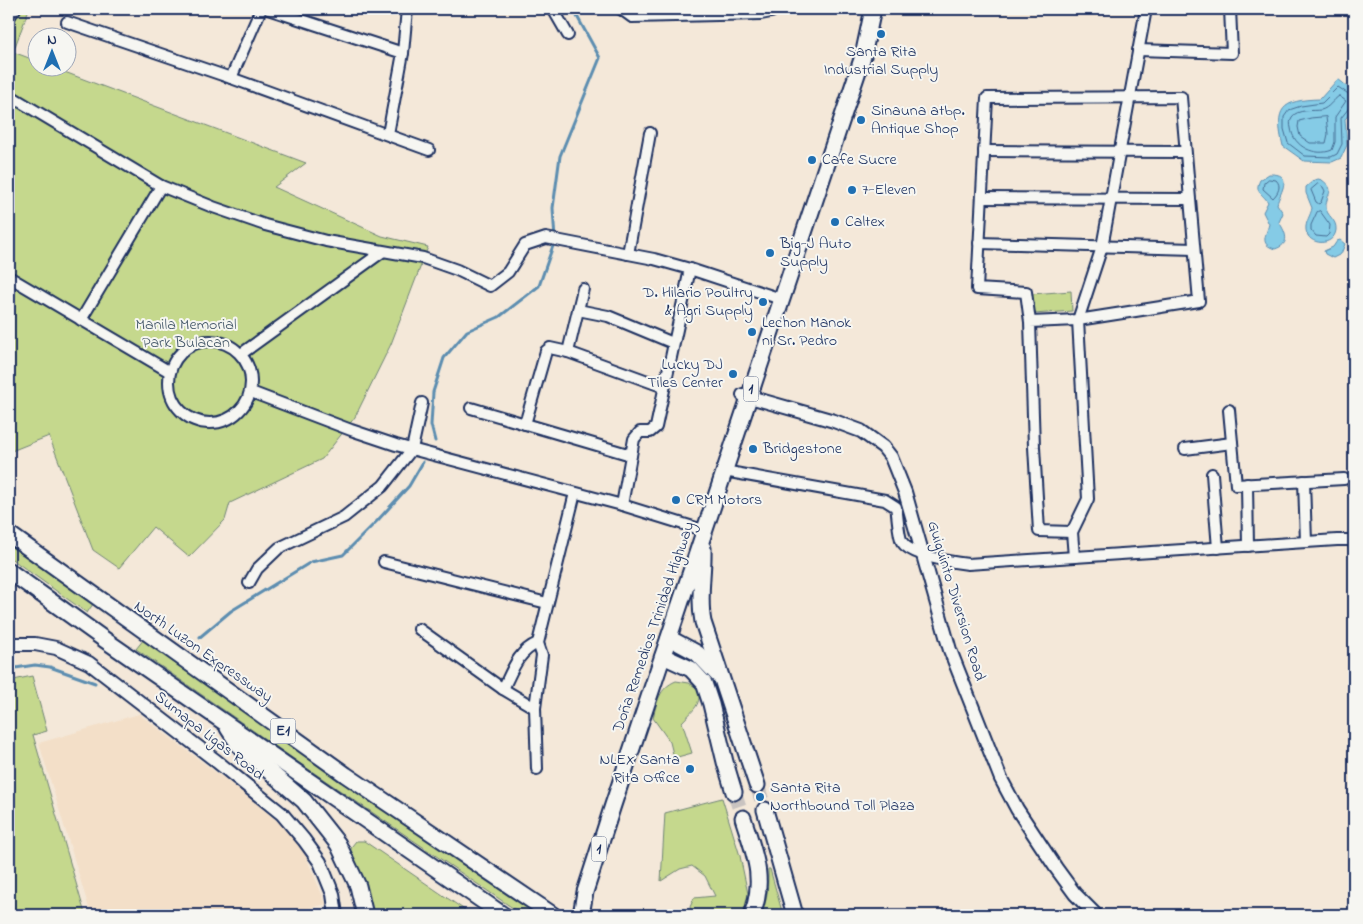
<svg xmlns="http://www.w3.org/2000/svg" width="1363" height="924" font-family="'Indie Flower',sans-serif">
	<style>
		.built { fill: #f3dfc8 }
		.green { fill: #c5d88d; stroke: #708476 }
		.water { fill: #85cbe6; stroke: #5b8db0 }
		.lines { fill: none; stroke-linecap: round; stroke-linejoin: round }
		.shore { stroke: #456d94; stroke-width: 1 }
		.stream { stroke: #5b8db0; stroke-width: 3 }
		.highway-tunnel { stroke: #c9c3c0; stroke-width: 15; stroke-dasharray: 15 8; stroke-linecap: butt }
		.minor-casing { stroke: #1b2f5e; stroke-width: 14 }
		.major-casing { stroke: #1b2f5e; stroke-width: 16 }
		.highway-casing { stroke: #1b2f5e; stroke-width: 19 }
		.minor { stroke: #f6f6f2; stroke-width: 10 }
		.major { stroke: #f6f6f2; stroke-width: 12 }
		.highway { stroke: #f6f6f2; stroke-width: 15 }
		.poi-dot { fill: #1f6fb2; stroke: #f6f6f2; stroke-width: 2 }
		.labels { text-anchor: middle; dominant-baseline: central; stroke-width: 4; stroke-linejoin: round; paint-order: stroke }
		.shield { fill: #f6f6f2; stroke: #5d6b8a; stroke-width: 1 }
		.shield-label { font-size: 15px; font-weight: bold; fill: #1b2f5e }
		.poi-label { font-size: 16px; fill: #1b2f5e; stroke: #f6f6f2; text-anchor: start }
		.park-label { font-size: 16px; fill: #46596a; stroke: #f6f6f2 }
		.street-label { font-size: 16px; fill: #1b2f5e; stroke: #f6f6f2 }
	</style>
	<rect width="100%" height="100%" fill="#f4e8d9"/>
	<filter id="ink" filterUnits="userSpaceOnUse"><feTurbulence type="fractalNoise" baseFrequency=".02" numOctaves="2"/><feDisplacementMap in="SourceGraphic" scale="10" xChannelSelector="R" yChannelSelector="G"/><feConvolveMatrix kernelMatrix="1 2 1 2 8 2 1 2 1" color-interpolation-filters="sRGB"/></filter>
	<g filter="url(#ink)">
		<polygon class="built" points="139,714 243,793 298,838 326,904 280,915 91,915 39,743"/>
		<g class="green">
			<polygon points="9,9 29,9 13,52 37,61 38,68 54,68 306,163 274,187 382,236 428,247 391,344 355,417 322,459 230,503 225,520 189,557 153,527 119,568 93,550 49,436 9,452"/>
			<polygon points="1071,291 1072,311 1034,314 1032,294"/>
			<polygon points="9,541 93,604 87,613 9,557"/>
			<polygon points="144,639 535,913 533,915 523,915 298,762 136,649"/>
			<polygon points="32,676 47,731 33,735 85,914 79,915 9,915 9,681"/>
			<path d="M 676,681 L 689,683 L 697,688 C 704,703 692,711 682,722 L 692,753 L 674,758 L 670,742 L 653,718 C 657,702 659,688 676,681 Z"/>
			<polygon points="722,798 740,856 748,894 743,915 692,915 690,907 694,898 715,896 705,876 692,866 680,869 661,881 665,813"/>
			<polygon points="356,841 364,841 472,915 368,915 349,855 352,846"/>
			<path d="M 768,869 L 770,869 L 783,915 L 761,915 C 768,900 768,885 768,869 Z"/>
		</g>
		<g class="water">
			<path d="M 1338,79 L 1354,92 L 1354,109 L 1345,119 L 1347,145 L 1341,158 L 1332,162 L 1304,161 L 1283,146 C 1274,108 1281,100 1320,99 Z"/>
			<path d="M 1269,174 C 1295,173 1280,192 1277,204 L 1283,213 L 1279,222 C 1286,233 1291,244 1275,249 C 1259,244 1266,236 1269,224 L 1263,212 L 1268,202 C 1262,193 1254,192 1260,180 Z"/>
			<path d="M 1318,179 L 1322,180 C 1337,191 1326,193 1326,207 C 1326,216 1337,219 1336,230 C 1334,247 1308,246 1306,230 C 1305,222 1311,215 1312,208 L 1306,193 L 1306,187 L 1313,181 Z"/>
			<polygon points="1340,240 1345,244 1341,254 1333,258 1325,254 1324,251 1333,247 1337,241"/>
		</g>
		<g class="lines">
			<g class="shore">
				<path d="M 1339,96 L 1346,101 L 1335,117 L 1335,142 L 1332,150 C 1316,157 1293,147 1291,128 C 1290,125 1290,120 1292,117 C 1297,109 1313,111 1321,110 C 1329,108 1333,100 1339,96 Z"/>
				<polyline points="1354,96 1350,95 1338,87 1322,103 1301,106 1289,110 1284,117 1284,129 1288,143 1305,156 1331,157 1337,154 1342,144 1341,118 1349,108 1354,106"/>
				<polygon points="1326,117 1328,134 1326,143 1310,143 1300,136 1298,127 1299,121 1311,118"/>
				<path d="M 1269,179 L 1276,180 C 1282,186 1278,193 1273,198 L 1263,189 L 1264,183 Z"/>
				<polygon points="1318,184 1323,187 1325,191 1321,202 1319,204 1316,202 1311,190"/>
				<polygon points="1320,211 1330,225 1329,234 1326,237 1316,236 1311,230 1311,225 1317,212"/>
			</g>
			<g class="stream">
				<polyline points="435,441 431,425 433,392 444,358 467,331 499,317 539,286 555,240 553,208 560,156 600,58 573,9"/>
				<polyline points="200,637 231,611 311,562 343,555 378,520 409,486 423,462"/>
				<polyline points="9,669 35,665 50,667 95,683"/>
			</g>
			<g class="highway-tunnel">
				<polyline points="757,785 765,810"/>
				<polyline points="734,792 743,818"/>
			</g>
			<defs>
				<g id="minor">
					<polyline points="268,9 403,53"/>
					<polyline points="553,9 568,35"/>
					<polyline points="621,9 632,17 761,14 771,12 773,9"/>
					<polyline points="9,17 15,9"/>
					<polyline points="67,22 231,78 429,150"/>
					<polyline points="1138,50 1232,53 1230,9"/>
					<polyline points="231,78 261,9"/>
					<polyline points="9,95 161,186 213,207 265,225 326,241 423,258 457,270 490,286 508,272 525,245 546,238 654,259 690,269 781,299"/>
					<polyline points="388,134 403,53 407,9"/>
					<polyline points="984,151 1185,152"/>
					<polyline points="982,198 1189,199"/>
					<polyline points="979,243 1194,249"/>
					<polyline points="628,254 650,133"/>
					<polyline points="9,277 170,372"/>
					<polyline points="578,310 608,316 673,343"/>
					<polyline points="81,320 161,186"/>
					<polyline points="1030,322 1078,320 1199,301 1181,97 987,98 977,289 1026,292 1030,322 1034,447 1039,531 1072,532"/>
					<circle cx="210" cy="382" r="41"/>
					<polyline points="568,352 583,289"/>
					<polyline points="241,354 382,252"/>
					<polyline points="251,392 351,430 396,445 622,505 706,531"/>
					<polyline points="471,408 631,455"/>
					<polyline points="1229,410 1236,485 1344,479"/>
					<polyline points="525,424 546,351 550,348 568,352 664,387"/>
					<polyline points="1185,449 1232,443"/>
					<path d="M 724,471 L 885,500 L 896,507 C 898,516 898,535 902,542 C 911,556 952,562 968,564 L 1337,540 L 1351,540 L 1354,544"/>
					<polyline points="1212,474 1218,548"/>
					<polyline points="1304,481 1306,542"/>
					<polyline points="1247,484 1248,546"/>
					<polyline points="622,505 634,439 640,432 650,432 656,427 690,269"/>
					<polyline points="1074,557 1072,532 1088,499 1078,320 1102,247 1146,9"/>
					<polyline points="384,562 547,603"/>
					<polyline points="249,583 257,569 279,548 344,517 383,486 412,449 422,403"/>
					<polyline points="419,629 503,689 535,708"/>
					<path d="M 503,689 C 512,671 518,651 538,643"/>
					<polyline points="537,769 535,708 542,655 538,643 575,493"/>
				</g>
				<g id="major">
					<polyline points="743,395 834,421 861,431 883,447 891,457 905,492 950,650 1001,779 1017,809 1056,868 1075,894 1096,915"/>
					<polyline points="9,644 35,644 56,648 89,663 215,760 282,814 304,840 320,862 333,894 336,915"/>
				</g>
				<g id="highway">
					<polyline points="9,534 346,775 553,915"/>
					<path d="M 703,548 C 704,573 698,597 703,622 L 757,785"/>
					<polyline points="9,571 105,640 503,915"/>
					<polyline points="669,638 697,653 718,675"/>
					<polyline points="663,656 691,669 704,683 711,704 725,762 734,792"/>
					<polyline points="228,728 239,745 304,801 338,844 358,886 365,915"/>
					<polyline points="765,810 795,915"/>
					<path d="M 743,818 C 754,853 766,878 752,915"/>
					<polyline points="581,915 585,892 613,805 863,56 873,9"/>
				</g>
			</defs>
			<use href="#minor" class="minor-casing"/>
			<use href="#major" class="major-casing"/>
			<use href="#highway" class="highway-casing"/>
			<use href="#minor" class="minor"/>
			<use href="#major" class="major"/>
			<use href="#highway" class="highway"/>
		</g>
	</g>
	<g class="poi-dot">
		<circle cx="881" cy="34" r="5"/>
		<circle cx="861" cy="120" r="5"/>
		<circle cx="812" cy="160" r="5"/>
		<circle cx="852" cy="190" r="5"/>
		<circle cx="835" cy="222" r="5"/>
		<circle cx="770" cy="253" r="5"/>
		<circle cx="763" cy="302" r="5"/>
		<circle cx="752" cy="332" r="5"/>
		<circle cx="733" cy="374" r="5"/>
		<circle cx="753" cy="449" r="5"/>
		<circle cx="676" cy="500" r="5"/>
		<circle cx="690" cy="769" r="5"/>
		<circle cx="760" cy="797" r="5"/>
	</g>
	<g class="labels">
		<g class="shield">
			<rect x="743.5" y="376.5" width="15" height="25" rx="4"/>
			<rect x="270.5" y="718.5" width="25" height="25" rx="4"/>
			<rect x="591.5" y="836.5" width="15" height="25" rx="4"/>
		</g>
		<g class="shield-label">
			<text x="751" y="389">1</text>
			<text x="283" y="731">E1</text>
			<text x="599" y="849">1</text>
		</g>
		<g class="poi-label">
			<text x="881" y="52" text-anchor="middle">Santa Rita<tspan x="881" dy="18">Industrial Supply</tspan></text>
			<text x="871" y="111">Sinauna atbp.<tspan x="871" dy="18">Antique Shop</tspan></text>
			<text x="822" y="160">Cafe Sucre</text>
			<text x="862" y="190">7-Eleven</text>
			<text x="845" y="222">Caltex</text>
			<text x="780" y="244">Big-J Auto<tspan x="780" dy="18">Supply</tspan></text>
			<text x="753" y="293" text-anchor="end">D. Hilario Poultry<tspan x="753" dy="18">&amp; Agri Supply</tspan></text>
			<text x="762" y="323">Lechon Manok<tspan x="762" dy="18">ni Sr. Pedro</tspan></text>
			<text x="723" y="365" text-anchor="end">Lucky DJ<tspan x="723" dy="18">Tiles Center</tspan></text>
			<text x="763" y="449">Bridgestone</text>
			<text x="686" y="500">CRM Motors</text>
			<text x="680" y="760" text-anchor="end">NLEX Santa<tspan x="680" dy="18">Rita Office</tspan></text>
			<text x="770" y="788">Santa Rita<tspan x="770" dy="18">Northbound Toll Plaza</tspan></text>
		</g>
		<g class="park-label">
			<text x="186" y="325">Manila Memorial<tspan x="186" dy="18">Park Bulacan</tspan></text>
		</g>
		<g class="street-label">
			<text transform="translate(956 601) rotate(73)">Guiguinto Diversion Road</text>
			<text transform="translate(654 627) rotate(-71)">Doña Remedios Trinidad Highway</text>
			<text transform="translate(203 652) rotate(35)">North Luzon Expressway</text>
			<text transform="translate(209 736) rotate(38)">Sumapa Ligas Road</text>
		</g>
	</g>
	<rect width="1363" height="924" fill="none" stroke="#f6f6f2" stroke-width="30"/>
	<rect x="15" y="15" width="1333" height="894" fill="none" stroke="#1b2f5e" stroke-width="2" filter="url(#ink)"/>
	<g transform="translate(52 52)"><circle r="24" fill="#f6f6f2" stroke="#9ea6b7"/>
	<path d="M0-4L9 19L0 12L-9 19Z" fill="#1f6fb2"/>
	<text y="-8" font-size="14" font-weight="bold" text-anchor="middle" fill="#1b2f5e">N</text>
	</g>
</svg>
